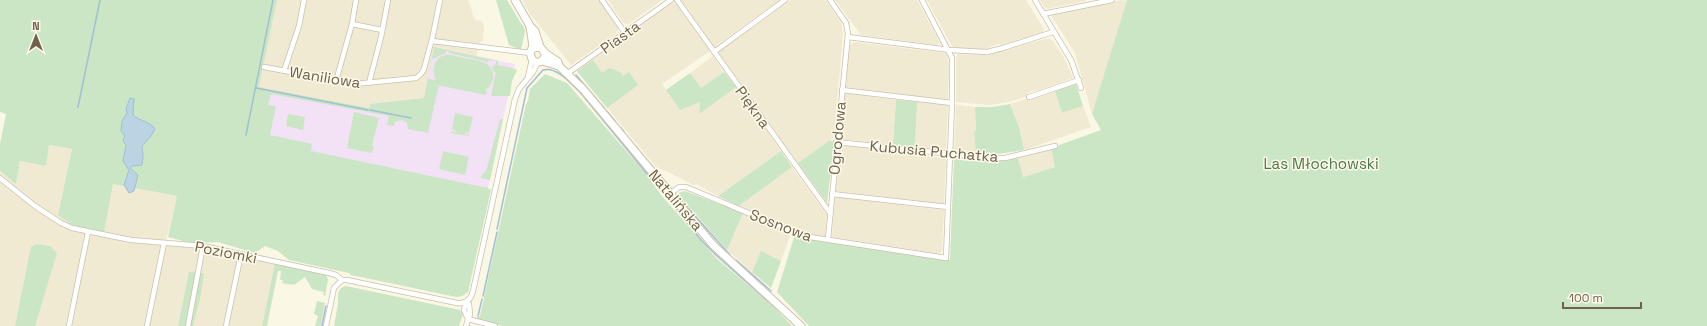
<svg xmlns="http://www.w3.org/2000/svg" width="1707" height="326" font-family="'Space Grotesk',sans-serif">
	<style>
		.residential { fill: #f1ead3 }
		.education { fill: #f3e1f6 }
		.green { fill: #cae6c4 }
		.water { fill: #bbd3e2; stroke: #a2c0d3 }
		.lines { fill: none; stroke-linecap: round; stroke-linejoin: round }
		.stream { stroke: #a2c0d3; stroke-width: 1.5 }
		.minor-casing { stroke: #cac0ac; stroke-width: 6 }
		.secondary-casing { stroke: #cdc2aa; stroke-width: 9 }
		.minor { stroke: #fff; stroke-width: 4.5 }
		.secondary { stroke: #fff; stroke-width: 7 }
		.labels { text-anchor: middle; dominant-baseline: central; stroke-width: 3; stroke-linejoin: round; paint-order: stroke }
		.street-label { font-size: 15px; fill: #70614c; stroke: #fdfaea }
		.park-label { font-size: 15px; fill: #4b7a48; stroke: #fdfaea }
	</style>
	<rect width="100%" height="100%" fill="#faf7e4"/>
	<g class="residential">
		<polygon points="277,0 468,0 475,20 482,21 484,28 483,40 478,44 477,56 434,47 424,98 370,104 369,108 259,87"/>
		<polygon points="522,0 599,0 618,28 617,33 571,65 530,14"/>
		<polygon points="608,0 662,0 629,24 623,23"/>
		<polygon points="681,0 780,0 714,47"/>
		<polygon points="791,0 825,0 841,22 843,33 834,137 798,163 718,52"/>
		<polygon points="835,0 917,0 940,43 936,45 861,35"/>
		<polygon points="927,0 1026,0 1044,29 1042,33 1016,40 1003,45 998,44 985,49 955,48 951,45"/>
		<polygon points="1040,0 1085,0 1086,1 1046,9"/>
		<polygon points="1121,0 1127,1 1092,114 1075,53 1051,15"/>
		<polygon points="672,3 676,4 710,51 662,84 680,109 701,102 699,113 736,87 759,119 756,122 758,124 761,122 781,151 718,196 696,184 693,185 666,171 656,167 577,71"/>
		<polygon points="1049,38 1053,41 1063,56 1073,78 1036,91 1035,90 1028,93 1028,96 1009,102 990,105 956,102 956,56 958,54 989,55"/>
		<polygon points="854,42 945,53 947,55 949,68 948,101 845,87 849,46"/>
		<polygon points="713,56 724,72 701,89 690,73"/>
		<polygon points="1055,91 1062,113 1083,106 1091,127 1024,150 1019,127 1010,104 1029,98 1030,100"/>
		<polygon points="844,93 896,100 893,145 840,139"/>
		<polygon points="917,99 948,103 946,152 915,148"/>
		<polygon points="956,105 975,107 976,131 974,132 976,155 954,152"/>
		<polygon points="49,145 72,149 58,215 104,232 113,184 177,196 164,249 168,246 198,248 201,252 205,252 208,250 235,257 238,261 223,326 0,326 0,171 16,183 20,161 46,166"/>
		<polygon points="840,145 946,158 944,204 836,191"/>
		<polygon points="1051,148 1056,167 1022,177 1018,158"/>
		<polygon points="792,167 827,215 825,237 809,235 739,206"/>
		<polygon points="835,197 944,210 942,251 939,254 832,237"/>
		<polygon points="743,213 787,232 790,236 781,261 761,252 752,272 727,250"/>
		<polygon points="244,257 275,263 262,326 228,326 238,278 241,274 239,272 241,265 243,264"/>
	</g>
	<polygon class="education" points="434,47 515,64 488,188 249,139 258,90 369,112 370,104 424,98"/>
	<g class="green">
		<path d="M 0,0 L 277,0 L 259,87 L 369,108 L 370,104 L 424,98 L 434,47 L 498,61 L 498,65 L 515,69 L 517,70 L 512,81 L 510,96 L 491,96 L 496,72 L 494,72 L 492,67 L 496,64 L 496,61 L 489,60 L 488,62 L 449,53 L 450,52 L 446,51 L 446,53 L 432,59 L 428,79 L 436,80 C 431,70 434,55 448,55 C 455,55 463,58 469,59 C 475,60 482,61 487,64 C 497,72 494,84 485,90 L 487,91 L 486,95 L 427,83 L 439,86 L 434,106 L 431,106 L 434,107 L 428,133 L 408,129 L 407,123 L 402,120 L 396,121 L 393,126 L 387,125 L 389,116 L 271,94 L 268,105 L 276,106 L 270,135 L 312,144 L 311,151 L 488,188 L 491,190 L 468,292 L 462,296 L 456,297 L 351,275 L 349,273 L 289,260 L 278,251 L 265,246 L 255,253 L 218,242 L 191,243 L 168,237 L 177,196 L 113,184 L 104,232 L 79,229 L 58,215 L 72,149 L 49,145 L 46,166 L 20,161 L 16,184 L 0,171 L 0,144 L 6,114 L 0,112 Z"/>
		<polygon points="496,0 507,0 522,25 523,25 525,31 521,50 509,45"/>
		<path d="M 1127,0 L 1707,0 L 1707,326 L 809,326 L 777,292 L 795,234 L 818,241 L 950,260 L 954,159 C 976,162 996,162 1018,158 L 1023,177 L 1055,167 L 1051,148 L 1101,130 L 1092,114 Z"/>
		<polygon points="593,60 602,73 610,68 620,72 623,76 629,72 638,85 607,108 577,71"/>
		<polygon points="724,72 736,87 699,114 700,102 680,110 666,90 690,73 701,88"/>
		<polygon points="545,74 567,83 647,175 661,195 717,259 772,305 792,326 503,326 480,321 475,318 480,316 526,104 528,101 530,89"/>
		<polygon points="1076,84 1083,106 1062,113 1055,91"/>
		<polygon points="896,100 917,102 915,148 893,145"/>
		<polygon points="1010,104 1019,127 1024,150 998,154 976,155 974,131 976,131 975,107 993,107"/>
		<polygon points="354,112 379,118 372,145 374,146 372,153 347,148"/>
		<polygon points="455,113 473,117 469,133 465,132 465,134 469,135 469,136 451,133 451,131 456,132 456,131 452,129"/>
		<polygon points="288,114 305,117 303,130 286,126"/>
		<polygon points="500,119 503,119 490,180 481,178 482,175 486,171"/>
		<polygon points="830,140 834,142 827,203 798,163"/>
		<polygon points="443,151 469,157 465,175 439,169"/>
		<polygon points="781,151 792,167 739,206 718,196"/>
		<polygon points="685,191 743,213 727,250 678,194 681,192"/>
		<polygon points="36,244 50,246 57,253 35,326 15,326 31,247"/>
		<polygon points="761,251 781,261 771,288 752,272"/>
		<polygon points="275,263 326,274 328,280 325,296 323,295 324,292 312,289 305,277 294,285 282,283 283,280 280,280 281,271 278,271 267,326 262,326"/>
		<polygon points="198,271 204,274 200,299 193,326 178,326 189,272"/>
		<polygon points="346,286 460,310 463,314 459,326 334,326 338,304 338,293 341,288"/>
		<polygon points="317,301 325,303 321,326 315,326 318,316 314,314"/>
	</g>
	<path class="water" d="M 130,98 L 134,99 L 133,115 C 139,121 150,121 155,129 L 151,136 L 142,146 L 143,156 L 142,165 L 132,166 L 130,168 L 138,175 L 134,191 L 129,193 L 124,185 L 129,170 L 123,161 L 126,145 L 123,140 L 125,136 L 121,131 L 122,121 L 127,113 L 126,109 Z"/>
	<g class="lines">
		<g class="stream">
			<polyline points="576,75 615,121"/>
			<polyline points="256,88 368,110"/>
			<polyline points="78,107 100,0"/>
			<polyline points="370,110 411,118"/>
			<polyline points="621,128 624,132"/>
			<polyline points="246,135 273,0"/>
			<polyline points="627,137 667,184"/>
			<polyline points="657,185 701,240 717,256 768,301"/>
			<polyline points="680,199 730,255"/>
			<path d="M 497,229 L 527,88 L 543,70 C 557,66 571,84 580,92 L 652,180"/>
			<polyline points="736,260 771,291"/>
			<polyline points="483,296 497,232"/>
			<polyline points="478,316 482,299"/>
			<polyline points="322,326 326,306"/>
		</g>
		<defs>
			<g id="minor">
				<polyline points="602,0 625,33"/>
				<polyline points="677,0 830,213"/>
				<polyline points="1035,0 1071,60 1081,88"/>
				<polyline points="1043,14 1112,0"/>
				<polyline points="352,24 382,30"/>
				<polyline points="848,37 950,50 987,52 1003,48 1053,32"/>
				<polyline points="432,41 530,53"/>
				<polyline points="714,52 785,0"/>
				<polyline points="264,67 355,84 416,78 421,74 424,69 433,35 440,0"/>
				<polyline points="284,71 299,26 304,0"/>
				<polyline points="568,73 671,0"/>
				<polyline points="528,77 532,59"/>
				<polyline points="336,81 352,24 356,0"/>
				<polyline points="369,83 381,37 388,0"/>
				<polyline points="842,90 952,103"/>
				<polyline points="1029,97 1079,80"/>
				<polyline points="836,142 991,158 1005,158 1055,146"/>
				<path d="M 0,178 L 35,206 L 61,223 L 72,228 L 131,240 L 203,246 L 329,273 L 336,275 L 342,280 L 347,280 L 457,303 C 466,304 471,300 473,291 L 515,99 L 519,89 L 533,72 L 538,62"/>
				<polyline points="670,194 679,187 686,187 794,232 810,237 946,258 952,103 952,58 922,0"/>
				<polyline points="832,194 948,207"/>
				<polyline points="828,239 848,34 846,23 830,0"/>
				<polyline points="468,319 495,326"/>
				<polyline points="69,326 88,232"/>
				<polyline points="147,326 164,243"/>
				<polyline points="188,326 203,246"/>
				<polyline points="226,326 241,254"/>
				<polyline points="326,326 334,288 342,280"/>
				<polyline points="466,326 470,314 469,304 466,302 464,310 468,319"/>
			</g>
			<g id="secondary">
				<polyline points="515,0 530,26 535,31 540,47"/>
				<path d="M 530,27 L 533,46 L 530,53 L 532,59 C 536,64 541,63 545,57 L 545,53"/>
				<polyline points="532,49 536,47 541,48 545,53 558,62 559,66 583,89 713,245 801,326"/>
				<polyline points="542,61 559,66"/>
			</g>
		</defs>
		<use href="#minor" class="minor-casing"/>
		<use href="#secondary" class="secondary-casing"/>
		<use href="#minor" class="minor"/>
		<use href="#secondary" class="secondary"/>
	</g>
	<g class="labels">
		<g class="street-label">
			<text transform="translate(620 37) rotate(-36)">Piasta</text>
			<text transform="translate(325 77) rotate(9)">Waniliowa</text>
			<text transform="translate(753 107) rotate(54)">Piękna</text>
			<text transform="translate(837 138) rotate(-85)">Ogrodowa</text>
			<text transform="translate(934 151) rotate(5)">Kubusia Puchatka</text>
			<text transform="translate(676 200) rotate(50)">Natalińska</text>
			<text transform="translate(781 225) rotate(21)">Sosnowa</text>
			<text transform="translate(226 252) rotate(11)">Poziomki</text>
		</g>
		<g class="park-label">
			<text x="1321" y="163">Las Młochowski</text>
		</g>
	</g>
	<g transform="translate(36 36)" stroke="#fdfaea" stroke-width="3" paint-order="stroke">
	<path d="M0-3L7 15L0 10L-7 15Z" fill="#70614c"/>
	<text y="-6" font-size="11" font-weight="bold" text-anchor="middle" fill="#70614c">N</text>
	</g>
	<path d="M1563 302v6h78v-6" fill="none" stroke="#70614c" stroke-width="2"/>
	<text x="1569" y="302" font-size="12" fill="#70614c" stroke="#fdfaea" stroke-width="3" paint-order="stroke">100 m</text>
</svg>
